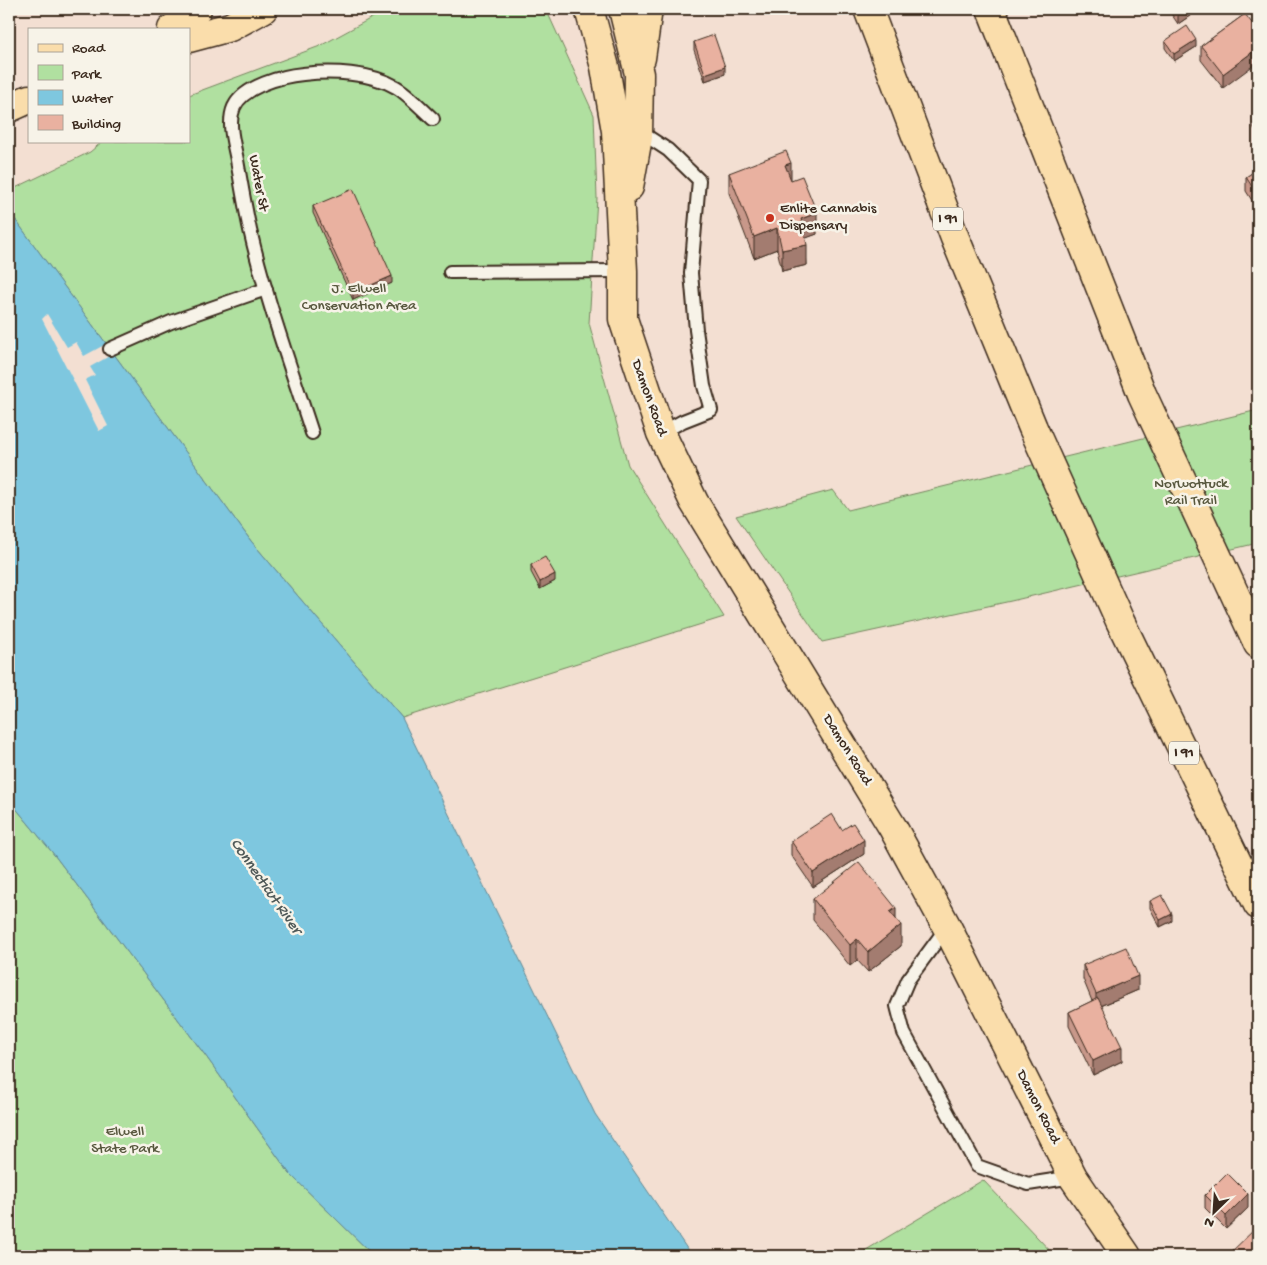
<svg xmlns="http://www.w3.org/2000/svg" width="1267" height="1265" font-family="'Gochi Hand',sans-serif">
	<style>
		.green { fill: #b0e0a0; stroke: #76855f }
		.water { fill: #7ec7df; stroke: #638892 }
		.pier { fill: #f3dfd2 }
		.lines { fill: none; stroke-linecap: round; stroke-linejoin: round }
		.lane-casing { stroke: #3b2a1e; stroke-width: 16 }
		.primary-casing { stroke: #3b2a1e; stroke-width: 31 }
		.highway-casing { stroke: #3b2a1e; stroke-width: 31 }
		.lane { stroke: #f7f3e8; stroke-width: 12 }
		.primary { stroke: #faddab; stroke-width: 28 }
		.highway { stroke: #faddab; stroke-width: 28 }
		.wall { fill: #c8988a; stroke: #3b2a1e }
		.shaded-wall { fill: #a37c70; stroke: #3b2a1e }
		.building { fill: #e9b1a0; stroke: #3b2a1e }
		.poi-dot { fill: #c8321e; stroke: #f7f3e8; stroke-width: 2 }
		.labels { text-anchor: middle; dominant-baseline: central; stroke-width: 5; stroke-linejoin: round; paint-order: stroke }
		.shield { fill: #f7f3e8; stroke: #73665b; stroke-width: 1 }
		.shield-label { font-size: 14px; font-weight: bold; fill: #3b2a1e }
		.street-label { font-size: 15px; fill: #3b2a1e; stroke: #f7f3e8 }
		.poi-label { font-size: 15px; fill: #3b2a1e; stroke: #f7f3e8; text-anchor: start }
		.park-label { font-size: 15px; fill: #58583e; stroke: #f7f3e8 }
		.water-label { font-size: 16px; font-style: italic; fill: #4f5958; stroke: #f7f3e8 }
	</style>
	<rect width="100%" height="100%" fill="#f3dfd2"/>
	<filter id="ink" filterUnits="userSpaceOnUse"><feTurbulence type="fractalNoise" baseFrequency=".02" numOctaves="2"/><feDisplacementMap in="SourceGraphic" scale="10" xChannelSelector="R" yChannelSelector="G"/><feConvolveMatrix kernelMatrix="1 2 1 2 8 2 1 2 1" color-interpolation-filters="sRGB"/></filter>
	<g filter="url(#ink)">
		<g class="green">
			<polygon points="388,9 546,9 594,115 597,198 589,323 628,465 724,617 402,718 251,541 9,211 9,191 90,152 103,141 189,141 189,95 320,46"/>
			<polygon points="1258,410 1258,543 1011,601 822,642 736,516 833,490 848,510"/>
			<polygon points="9,800 52,852 205,1055 290,1174 374,1256 9,1256"/>
			<polygon points="983,1180 1055,1256 856,1256"/>
		</g>
		<polygon class="water" points="9,211 251,541 402,718 595,1114 692,1256 374,1256 290,1174 205,1055 52,852 9,800"/>
		<polygon class="pier" points="47,314 67,347 76,342 84,356 106,344 113,354 90,367 95,375 85,380 108,426 99,431 42,319"/>
		<g class="lines">
			<defs>
				<g id="lane">
					<polyline points="639,131 668,150 699,180 691,273 696,330 704,386 711,410 683,421 661,433"/>
					<polyline points="450,272 623,271"/>
					<polyline points="110,349 171,322 266,289"/>
					<path d="M 312,433 C 290,365 266,299 250,230 C 245,207 241,183 237,160 C 234,144 227,123 234,107 C 244,86 282,76 303,74 C 332,71 370,72 396,87 C 407,93 423,110 433,119"/>
					<polyline points="947,927 908,980 897,1006 904,1033 977,1166 1028,1184 1073,1177"/>
				</g>
				<g id="primary">
					<polyline points="589,9 605,67 616,131 623,271 623,319 661,433 694,502 893,828 947,927 1073,1177 1127,1256"/>
					<polyline points="623,9 639,74 638,137 629,187"/>
					<polyline points="641,58 648,9"/>
				</g>
				<g id="highway">
					<polyline points="868,9 955,238 1033,428 1120,621 1258,905"/>
					<polyline points="991,9 1142,394 1258,644"/>
					<polyline points="172,29 197,9"/>
					<polyline points="189,38 230,27 263,9"/>
					<polyline points="9,108 29,99"/>
				</g>
			</defs>
			<use href="#lane" class="lane-casing"/>
			<use href="#primary" class="primary-casing"/>
			<use href="#highway" class="highway-casing"/>
			<use href="#lane" class="lane"/>
			<use href="#primary" class="primary"/>
			<use href="#highway" class="highway"/>
		</g>
		<g class="wall">
			<polygon points="1168,9 1200,9 1178,24"/>
			<polygon points="1245,14 1223,88 1201,60 1201,46"/>
			<polygon points="1165,41 1196,47 1174,61 1165,48"/>
			<polygon points="694,42 725,74 705,81 694,50"/>
			<polygon points="1258,111 1258,134 1254,128 1254,114"/>
			<polygon points="1258,169 1258,210 1246,191 1246,177"/>
			<polygon points="729,173 791,180 817,234 805,238 807,265 782,271 777,249 754,258 729,193"/>
			<polygon points="313,206 392,283 353,300 313,213"/>
			<polygon points="531,565 555,581 540,589 531,572"/>
			<polygon points="842,830 864,854 813,887 791,855 791,841"/>
			<polygon points="813,899 896,920 901,946 868,972 857,960 850,966 813,920"/>
			<polygon points="1150,901 1172,921 1160,927 1150,908"/>
			<polygon points="1083,965 1138,990 1101,1006 1122,1061 1093,1075 1069,1026 1069,1012 1092,1001 1083,979"/>
			<polygon points="1205,1195 1248,1208 1226,1229 1205,1208"/>
		</g>
		<g class="shaded-wall">
			<polygon points="1180,9 1200,9 1178,24 1178,10"/>
			<polygon points="1196,40 1196,47 1174,61 1174,54"/>
			<polygon points="1258,48 1258,62 1223,88 1223,74"/>
			<polygon points="725,67 725,74 705,81 705,74"/>
			<polygon points="791,163 791,183 785,165"/>
			<polygon points="817,213 817,234 801,240 801,219"/>
			<polygon points="777,228 777,249 754,258 754,237"/>
			<polygon points="807,245 807,265 782,271 782,250"/>
			<polygon points="392,276 392,283 353,300 353,293"/>
			<polygon points="555,574 555,581 540,589 540,582"/>
			<polygon points="864,840 864,854 813,887 813,873"/>
			<polygon points="896,908 896,928 890,912"/>
			<polygon points="1172,914 1172,921 1160,927 1160,920"/>
			<polygon points="901,925 901,946 868,972 868,952"/>
			<polygon points="857,939 857,960 850,966 850,945"/>
			<polygon points="1138,976 1138,990 1096,1008 1096,994"/>
			<polygon points="1122,1047 1122,1061 1093,1075 1093,1061"/>
			<polygon points="1248,1194 1248,1208 1226,1229 1226,1216"/>
		</g>
		<g class="building">
			<polygon points="1245,14 1258,31 1258,48 1223,74 1201,46"/>
			<polygon points="1187,26 1196,40 1174,54 1165,41"/>
			<polygon points="714,35 725,67 705,74 694,42"/>
			<polygon points="1258,111 1258,120 1254,114"/>
			<polygon points="786,151 791,163 785,165 791,180 802,176 817,213 801,219 807,245 782,250 777,228 754,237 729,173"/>
			<polygon points="1258,169 1258,196 1246,177"/>
			<polygon points="353,189 392,276 353,293 313,206"/>
			<polygon points="545,557 555,574 540,582 531,565"/>
			<polygon points="832,814 842,830 853,823 864,840 813,873 791,841"/>
			<polygon points="859,862 896,908 890,912 901,925 868,952 857,939 850,945 813,899"/>
			<polygon points="1162,895 1172,914 1160,920 1150,901"/>
			<polygon points="1126,947 1138,976 1096,994 1083,965"/>
			<polygon points="1098,998 1122,1047 1093,1061 1069,1012"/>
			<polygon points="1227,1173 1248,1194 1226,1216 1205,1195"/>
			<polygon points="1258,1226 1258,1256 1227,1256"/>
		</g>
	</g>
	<circle class="poi-dot" cx="770" cy="218" r="5"/>
	<g class="labels">
		<g class="shield">
			<rect x="933" y="207.5" width="30" height="23" rx="4"/>
			<rect x="1169" y="741.5" width="30" height="23" rx="4"/>
		</g>
		<g class="shield-label">
			<text x="948" y="219">I 91</text>
			<text x="1184" y="753">I 91</text>
		</g>
		<g class="street-label">
			<text transform="translate(258 183) rotate(79)">Water St</text>
			<text transform="translate(649 398) rotate(70)">Damon Road</text>
			<text transform="translate(847 750) rotate(58)">Damon Road</text>
			<text transform="translate(1038 1107) rotate(63)">Damon Road</text>
		</g>
		<g class="poi-label">
			<text x="780" y="209">Enlite Cannabis<tspan x="780" dy="17">Dispensary</tspan></text>
		</g>
		<g class="park-label">
			<text x="359" y="289">J. Elwell<tspan x="359" dy="17">Conservation Area</tspan></text>
			<text x="1191" y="484">Norwottuck<tspan x="1191" dy="17">Rail Trail</tspan></text>
			<text x="125" y="1132">Elwell<tspan x="125" dy="17">State Park</tspan></text>
		</g>
		<g class="water-label">
			<text transform="translate(265 887) rotate(55)">Connecticut River</text>
		</g>
	</g>
	<rect width="1267" height="1265" fill="none" stroke="#f7f3e8" stroke-width="30"/>
	<rect x="15" y="15" width="1237" height="1235" fill="none" stroke="#3b2a1e" stroke-width="2" filter="url(#ink)"/>
	<rect x="28" y="28" width="162" height="115" fill="#f7f3e8" stroke="#aca397"/>
	<rect x="38" y="44" width="25" height="8" fill="#faddab" stroke="#aca397"/>
	<text x="72" y="52" font-size="15" fill="#3b2a1e">Road</text>
	<rect x="38" y="65" width="25" height="15" fill="#b0e0a0" stroke="#aca397"/>
	<text x="72" y="78" font-size="15" fill="#3b2a1e">Park</text>
	<rect x="38" y="90" width="25" height="15" fill="#7ec7df" stroke="#aca397"/>
	<text x="72" y="102" font-size="15" fill="#3b2a1e">Water</text>
	<rect x="38" y="115" width="25" height="15" fill="#e9b1a0" stroke="#aca397"/>
	<text x="72" y="128" font-size="15" fill="#3b2a1e">Building</text>
	<g transform="translate(1214 1212) rotate(205)" stroke="#f7f3e8" stroke-width="4" paint-order="stroke">
	<path d="M0-4L9 19L0 12L-9 19Z" fill="#3b2a1e"/>
	<text y="-8" font-size="14" font-weight="bold" text-anchor="middle" fill="#3b2a1e">N</text>
	</g>
</svg>
